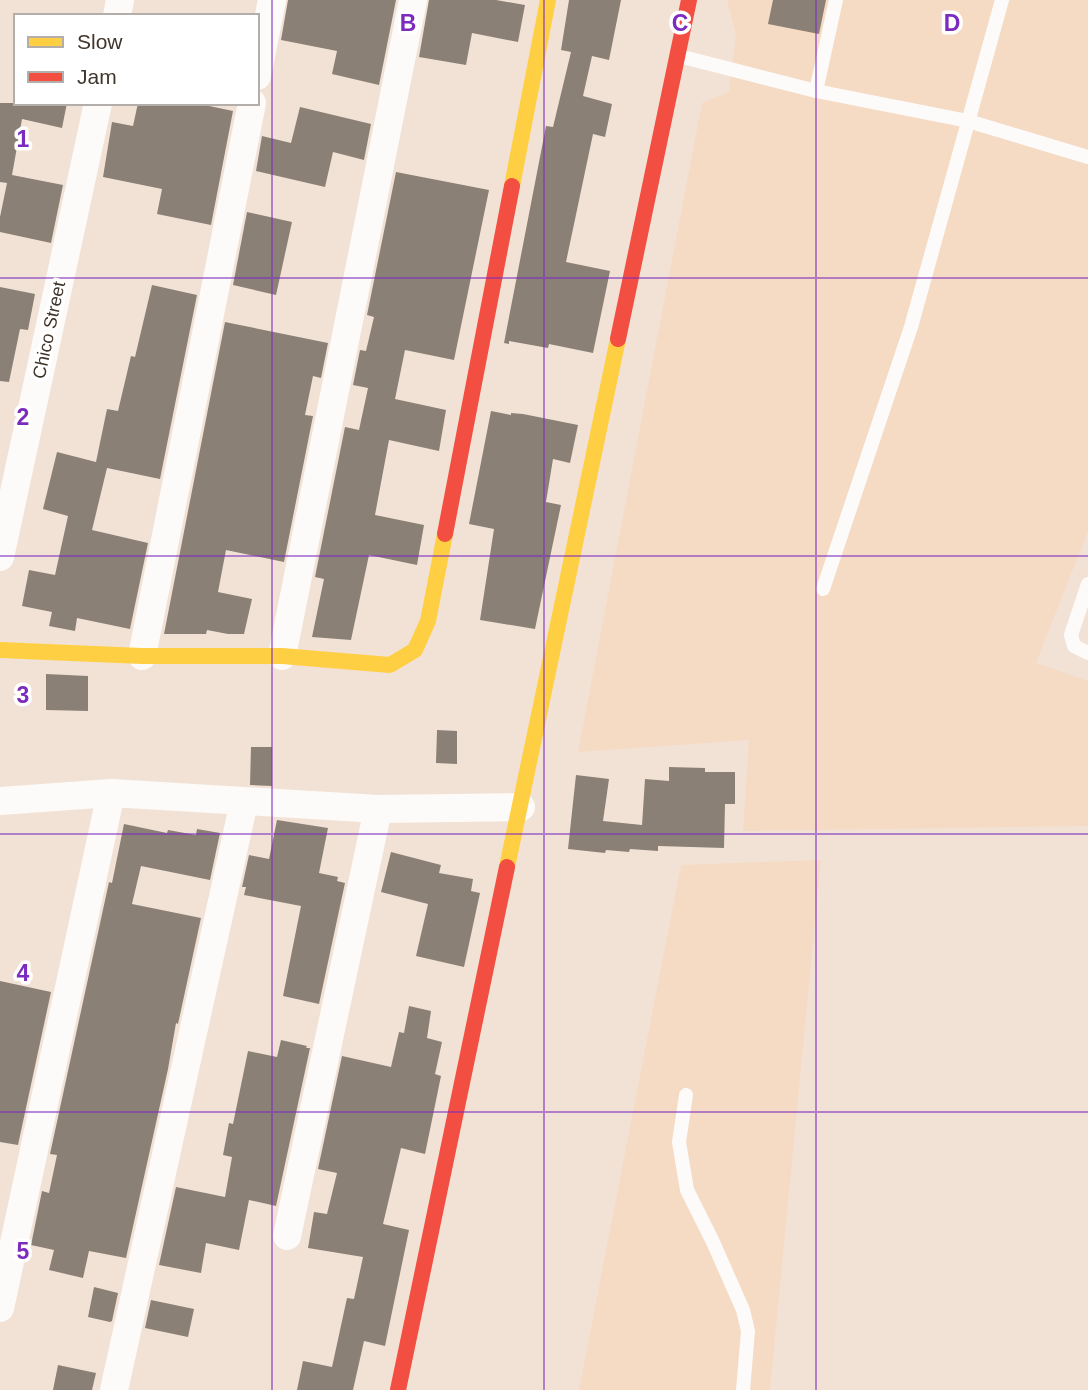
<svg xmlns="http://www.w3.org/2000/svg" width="1088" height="1390" font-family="Helvetica,sans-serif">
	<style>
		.built { fill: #f5dac4 }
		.building { fill: #8b8075 }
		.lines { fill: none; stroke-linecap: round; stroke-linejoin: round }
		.lane { stroke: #fdfbf9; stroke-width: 14 }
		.street { stroke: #fdfbf9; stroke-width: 28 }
		.slow { stroke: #ffcf43; stroke-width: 16 }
		.jam { stroke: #f24e42; stroke-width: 16 }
		.grid { fill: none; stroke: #7b2cbf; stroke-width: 2; stroke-opacity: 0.55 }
		.labels { text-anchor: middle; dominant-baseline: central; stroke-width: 7; stroke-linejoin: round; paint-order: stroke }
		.street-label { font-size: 18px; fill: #40352b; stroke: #fff }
		.grid-label { font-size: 23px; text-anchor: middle; font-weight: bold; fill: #7b2cbf; stroke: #fff; stroke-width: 7; stroke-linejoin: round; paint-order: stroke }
	</style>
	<rect width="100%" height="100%" fill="#f2e2d5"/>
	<g class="built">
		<polygon points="727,0 1088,0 1088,531 1036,663 1088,681 1088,826 743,831 749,740 578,752 702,103 729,92 736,35"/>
		<polygon points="821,860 770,1390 579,1390 681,865"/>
	</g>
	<g class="building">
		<polygon points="288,0 396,0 379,85 332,74 337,51 281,40"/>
		<polygon points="429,0 496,0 525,5 518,42 472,33 466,65 419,57"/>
		<polygon points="569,0 621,0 609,60 592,56 583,96 612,104 605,137 593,134 566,262 610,271 593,353 549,344 548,348 509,341 509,344 504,343 546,126 553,127 571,52 561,50"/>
		<polygon points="773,0 826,0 819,34 768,24"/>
		<polygon points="0,103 67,103 62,128 22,119 12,175 63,185 51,243 0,232 0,217 7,183 0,182"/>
		<polygon points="138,103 195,103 233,111 211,225 157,214 162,189 103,177 112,122 133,126"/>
		<polygon points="300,107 371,124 364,160 333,152 325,187 256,171 262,136 291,143"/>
		<polygon points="396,172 489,190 454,360 405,350 395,399 446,410 439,451 389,440 375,515 424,525 417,565 369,555 351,640 312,637 324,579 315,577 345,427 359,430 368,388 353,385 360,350 366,351 374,317 367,315"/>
		<polygon points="247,212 292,222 276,295 233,285"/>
		<polygon points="152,285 197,295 160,479 107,468 92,530 148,543 130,629 77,618 75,631 49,626 52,612 22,606 29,570 55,575 68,516 43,509 57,452 96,462 107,409 118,411 131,356 135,357"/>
		<polygon points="0,287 35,294 28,330 20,329 9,382 0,381"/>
		<polygon points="225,322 328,343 321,378 313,376 305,415 313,416 284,562 226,550 218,592 252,599 244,634 228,634 207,630 206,634 164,634"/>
		<polygon points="491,411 511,415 511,413 523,414 578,425 570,463 553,459 546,502 561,505 535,629 480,620 494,529 469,524"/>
		<polygon points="46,674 88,676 88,711 46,710"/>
		<polygon points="437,730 457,731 457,764 436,763"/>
		<polygon points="251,747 272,747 272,786 250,785"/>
		<polygon points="669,767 705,768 705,772 735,772 735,804 725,804 724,848 658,846 658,851 630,849 629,852 606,850 605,853 568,849 576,775 609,779 603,821 642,825 645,779 669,781"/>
		<polygon points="277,820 328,828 319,873 338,877 337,881 345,883 319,1004 283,996 301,906 244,895 246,887 242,887 249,855 269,859"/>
		<polygon points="124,824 167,833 168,830 196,835 197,829 220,833 210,880 141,866 132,904 201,918 178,1024 176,1023 168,1069 126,1258 89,1251 83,1278 49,1270 54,1250 31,1245 42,1191 49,1193 57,1155 50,1154 109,882 112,883"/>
		<polygon points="391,852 441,865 439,873 473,879 471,891 480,893 464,967 416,956 428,904 381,892"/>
		<polygon points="0,981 51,992 18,1145 0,1142"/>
		<polygon points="409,1006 431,1011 427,1038 442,1042 435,1074 441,1076 425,1154 401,1148 383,1224 409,1230 385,1346 364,1341 353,1390 297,1390 303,1361 332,1367 347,1298 354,1299 363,1257 308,1248 314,1212 327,1214 337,1173 318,1169 342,1056 391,1067 399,1032 404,1033"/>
		<polygon points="281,1040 307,1046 306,1048 310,1048 276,1206 249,1200 239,1250 206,1243 201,1273 159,1265 176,1187 225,1197 232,1157 223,1155 229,1123 233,1124 248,1051 277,1057"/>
		<polygon points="94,1287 118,1293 112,1321 110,1322 88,1317"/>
		<polygon points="151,1300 194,1309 188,1337 145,1328"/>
		<polygon points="58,1365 96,1373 92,1390 53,1390"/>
	</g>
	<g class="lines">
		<g class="lane">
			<polyline points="679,56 816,91 968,121 1088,157"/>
			<polyline points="816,91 836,0"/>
			<polyline points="1088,584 1071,635 1074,646 1088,653"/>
			<polyline points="823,589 911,327 1002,0"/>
			<polyline points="686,1095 679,1142 687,1190 713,1242 743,1310 748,1331 743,1390"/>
		</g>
		<g class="street">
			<polyline points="117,16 120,0"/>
			<polyline points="257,76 272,0"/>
			<polyline points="0,557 98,103"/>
			<polyline points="142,656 252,103"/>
			<polyline points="282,656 413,0"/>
			<polyline points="0,801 111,793 378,809 521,807"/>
			<polyline points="287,1236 378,809"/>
			<polyline points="0,1308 111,793"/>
			<polyline points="114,1390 244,802"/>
		</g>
		<g class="slow">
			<polyline points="512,186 548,0"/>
			<polyline points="0,650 142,656 282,656 390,665 415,650 428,621 445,534"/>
			<polyline points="507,867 618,339"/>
		</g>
		<g class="jam">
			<polyline points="618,339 689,0"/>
			<polyline points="445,534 512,186"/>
			<polyline points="398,1390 507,867"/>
		</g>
	</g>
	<path class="grid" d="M 272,0 L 272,1390M 544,0 L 544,1390M 816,0 L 816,1390M 0,278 L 1088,278M 0,556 L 1088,556M 0,834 L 1088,834M 0,1112 L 1088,1112"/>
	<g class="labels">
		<g class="street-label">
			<text transform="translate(49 330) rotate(-78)">Chico Street</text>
		</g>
	</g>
	<g class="grid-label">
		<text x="408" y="31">B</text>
		<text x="680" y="31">C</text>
		<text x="952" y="31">D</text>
		<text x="23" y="147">1</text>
		<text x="23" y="425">2</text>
		<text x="23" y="703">3</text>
		<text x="23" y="981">4</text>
		<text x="23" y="1259">5</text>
	</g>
	<rect x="14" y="14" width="245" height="91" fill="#ffffff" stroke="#b3aeaa" stroke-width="2"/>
	<rect x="28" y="37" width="35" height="10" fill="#ffcf43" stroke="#b3aeaa" stroke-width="2"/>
	<text x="77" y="49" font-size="21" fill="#40352b">Slow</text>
	<rect x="28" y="72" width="35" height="10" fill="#f24e42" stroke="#b3aeaa" stroke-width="2"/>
	<text x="77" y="84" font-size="21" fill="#40352b">Jam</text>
</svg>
